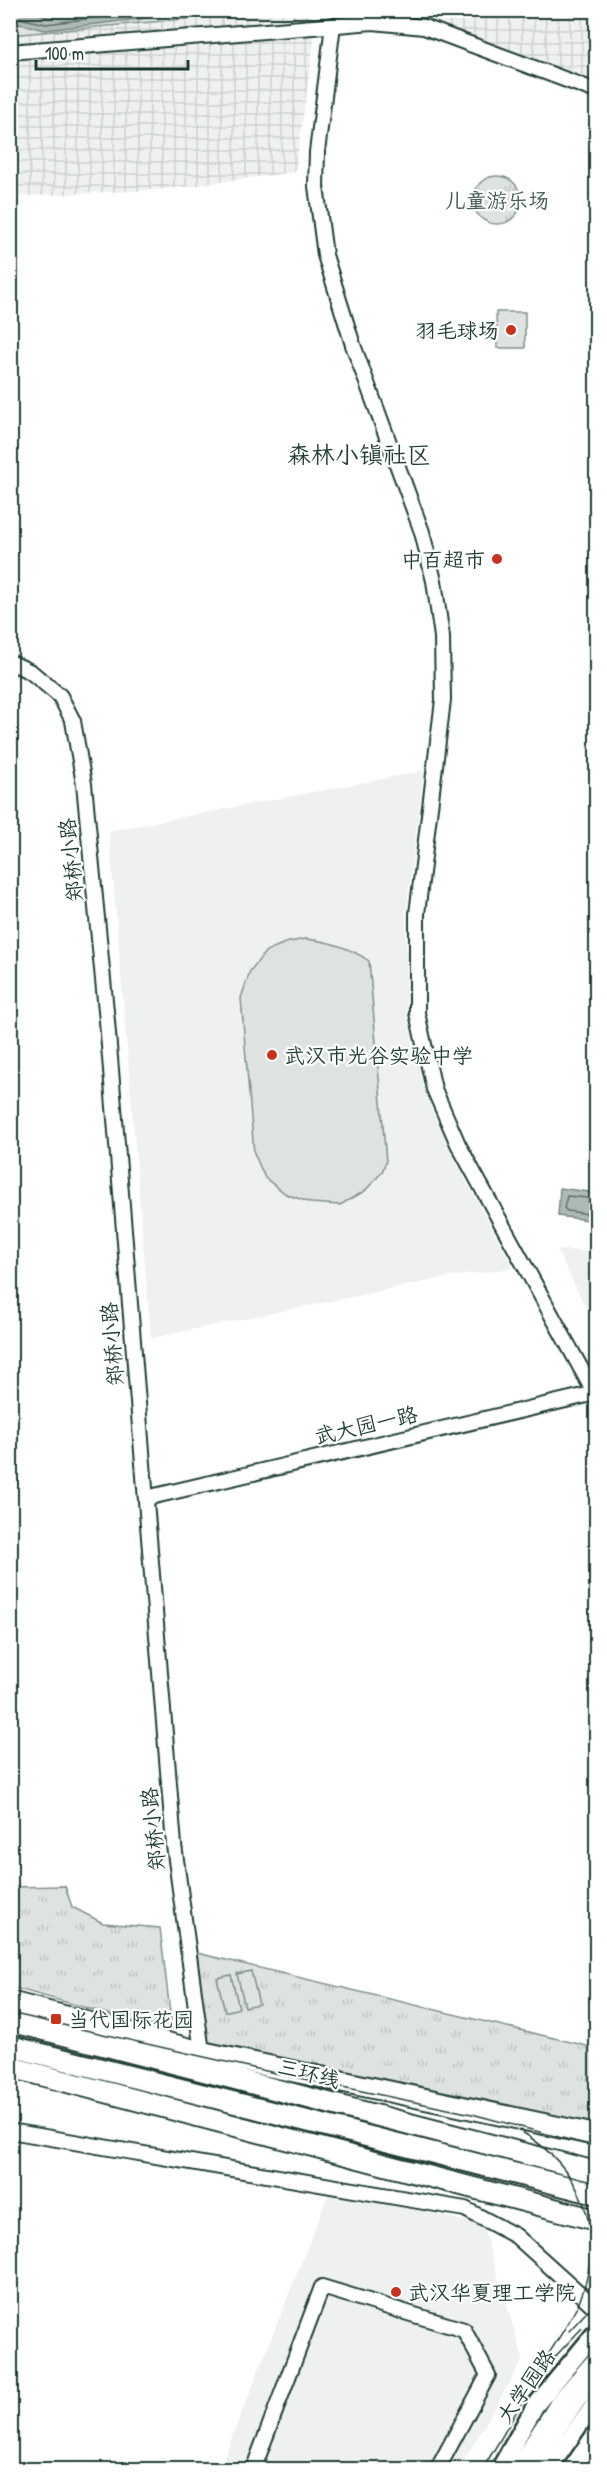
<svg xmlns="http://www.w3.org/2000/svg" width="607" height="2480" font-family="'Patrick Hand','LXGW WenKai TC',sans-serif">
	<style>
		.built { fill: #eef1f0 }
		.industrial { fill: url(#industrial-grid) }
		.grass { fill: url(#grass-tufts); stroke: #7e908b; stroke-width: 1.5 }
		.pitch { fill: #dee3e2; stroke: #7e908b; stroke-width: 1.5 }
		.water { fill: #afbab7; stroke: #758883; stroke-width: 1.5 }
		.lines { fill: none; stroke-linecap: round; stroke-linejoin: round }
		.shore { stroke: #596f68; stroke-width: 1.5 }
		.minor-casing { stroke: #1f3d34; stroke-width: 18 }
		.major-casing { stroke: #1f3d34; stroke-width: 21 }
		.highway-casing { stroke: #1f3d34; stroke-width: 24 }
		.minor { stroke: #fff; stroke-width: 14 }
		.major { stroke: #fff; stroke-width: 16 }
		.highway { stroke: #fff; stroke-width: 20 }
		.tram { stroke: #1f3d34; stroke-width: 1.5 }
		.poi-dot { fill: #c8321e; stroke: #fff; stroke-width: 2 }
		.labels { text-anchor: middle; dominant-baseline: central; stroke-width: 4.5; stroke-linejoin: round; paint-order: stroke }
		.park-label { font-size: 21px; fill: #455e57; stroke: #fff }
		.poi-label { font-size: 21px; fill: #1f3d34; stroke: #fff; text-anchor: start }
		.street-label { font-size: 21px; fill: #1f3d34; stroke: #fff }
		.quarter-label { font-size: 24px; fill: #1f3d34; stroke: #fff }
	</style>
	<defs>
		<pattern id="industrial-grid" width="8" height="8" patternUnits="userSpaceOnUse" patternTransform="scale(1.5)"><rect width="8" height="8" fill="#eef1f0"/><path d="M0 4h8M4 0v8" fill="none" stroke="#ccd0ce"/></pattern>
		<pattern id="grass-tufts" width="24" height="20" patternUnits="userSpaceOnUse" patternTransform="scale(1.5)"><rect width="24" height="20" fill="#dee3e2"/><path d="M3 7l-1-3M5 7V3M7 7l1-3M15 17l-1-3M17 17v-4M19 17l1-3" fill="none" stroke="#bec4c2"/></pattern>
	</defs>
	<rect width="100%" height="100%" fill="#fff"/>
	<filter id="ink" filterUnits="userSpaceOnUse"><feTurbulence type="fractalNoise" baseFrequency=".0167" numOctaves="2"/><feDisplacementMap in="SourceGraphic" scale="12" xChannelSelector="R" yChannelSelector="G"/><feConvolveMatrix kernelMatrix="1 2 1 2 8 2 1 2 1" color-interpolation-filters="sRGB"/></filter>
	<g filter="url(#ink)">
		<g class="built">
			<polygon points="424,771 406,913 407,1015 425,1094 450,1150 513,1268 449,1277 151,1338 109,831"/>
			<polygon points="557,1250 596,1251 596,1328"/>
			<polygon points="330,2190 482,2225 523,2359 459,2469 219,2470"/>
		</g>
		<g class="industrial">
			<polygon points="271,11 331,11 311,12 314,42 295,172 169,189 11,197 11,35"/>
			<polygon points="391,11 596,11 596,81"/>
		</g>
		<g class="grass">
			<polygon points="11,11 271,11 11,35"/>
			<circle cx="497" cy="200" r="24"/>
			<polygon points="65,1886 72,1907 103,1923 160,1928 172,2029 162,2029 11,1987 11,1887"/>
			<polygon points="197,1953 596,2048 596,2141 205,2042"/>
		</g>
		<g class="pitch">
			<polygon points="496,312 525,312 525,348 497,348"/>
			<path d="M 305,939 C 329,941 349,947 369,961 L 386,1161 L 382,1172 L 365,1191 L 340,1205 L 311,1203 L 286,1194 L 265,1178 L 254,1153 L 241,998 L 250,971 L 266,951 L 285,943 Z"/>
			<polygon points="251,1971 259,2004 245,2007 237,1974"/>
			<polygon points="231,1975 239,2008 225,2012 217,1978"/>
		</g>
		<g class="water">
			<polygon points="10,11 11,10 207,11 45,30 11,22"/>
			<polygon points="560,1188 596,1193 596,1221 558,1216"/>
		</g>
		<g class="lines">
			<g class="shore">
				<polyline points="26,10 46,16 95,10"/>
				<polyline points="10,16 46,24 157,10"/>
				<polyline points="596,1199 567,1196 564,1208 567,1211 596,1215"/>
			</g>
			<defs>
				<g id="minor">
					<polyline points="333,25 317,152 316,186 325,255 353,345 422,532 434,581 442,637 443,700 417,914 417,1013 434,1089 458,1144 596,1396"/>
					<polyline points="10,52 373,22 424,27 596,91"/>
					<polyline points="10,662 31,672 60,696 73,721 84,784 107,1021 174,1845 202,2052"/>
					<polyline points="146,1498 596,1393"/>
					<polyline points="10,2131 465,2209 516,2236 596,2308"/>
					<polyline points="253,2470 322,2287 464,2330 488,2375 437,2470"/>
				</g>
				<g id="major">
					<polyline points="499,2470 535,2406 596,2332"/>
					<polyline points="516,2470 559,2402 596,2359"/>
					<polyline points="530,2470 576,2401 596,2376"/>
					<polyline points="548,2470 596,2401"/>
				</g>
				<g id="highway">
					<polyline points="10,2002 202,2052 596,2135"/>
					<polyline points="10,2021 596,2172"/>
					<polyline points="10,2046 596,2194"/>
					<polyline points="10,2067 596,2220"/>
				</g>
			</defs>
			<use href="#minor" class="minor-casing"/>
			<use href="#major" class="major-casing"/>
			<use href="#highway" class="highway-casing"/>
			<use href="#minor" class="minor"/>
			<use href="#major" class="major"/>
			<use href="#highway" class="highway"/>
			<g class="tram">
				<polyline points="10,2013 275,2073 472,2114 596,2147"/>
				<polyline points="569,2331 596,2302"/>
				<polyline points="551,2361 582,2328"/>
				<path d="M 482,2470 C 505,2432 527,2394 548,2355 C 559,2337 572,2319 580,2300 C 607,2230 582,2168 519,2130"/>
			</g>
		</g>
	</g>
	<g class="poi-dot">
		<circle cx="511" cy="330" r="6"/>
		<circle cx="497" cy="559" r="6"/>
		<circle cx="272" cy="1055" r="6"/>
		<rect x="50" y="2013" width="12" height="12" rx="3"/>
		<circle cx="396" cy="2292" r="6"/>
	</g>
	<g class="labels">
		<g class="park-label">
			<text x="497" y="200">儿童游乐场</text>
		</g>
		<g class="poi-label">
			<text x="499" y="330" text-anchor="end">羽毛球场</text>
			<text x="485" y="559" text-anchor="end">中百超市</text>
			<text x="284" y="1055">武汉市光谷实验中学</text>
			<text x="68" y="2019">当代国际花园</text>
			<text x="408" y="2292">武汉华夏理工学院</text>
		</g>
		<g class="street-label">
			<text transform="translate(71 860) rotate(-96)">郑桥小路</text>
			<text transform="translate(112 1344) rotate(-95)">郑桥小路</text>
			<text transform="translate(366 1425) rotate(-13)">武大园一路</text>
			<text transform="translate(153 1829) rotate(-96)">郑桥小路</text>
			<text transform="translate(309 2073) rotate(14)">三环线</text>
			<text transform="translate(526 2386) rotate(-55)">大学园路</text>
		</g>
		<g class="quarter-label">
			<text x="359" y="454">森林小镇社区</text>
		</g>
	</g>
	<rect width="607" height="2480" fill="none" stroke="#fff" stroke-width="36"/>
	<rect x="18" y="18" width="571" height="2444" fill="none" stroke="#1f3d34" stroke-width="2" filter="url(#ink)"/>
	<path d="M36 60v9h152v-9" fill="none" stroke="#1f3d34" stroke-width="3"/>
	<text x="45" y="60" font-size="18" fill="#1f3d34" stroke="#ffffff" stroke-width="4.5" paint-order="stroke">100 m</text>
</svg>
